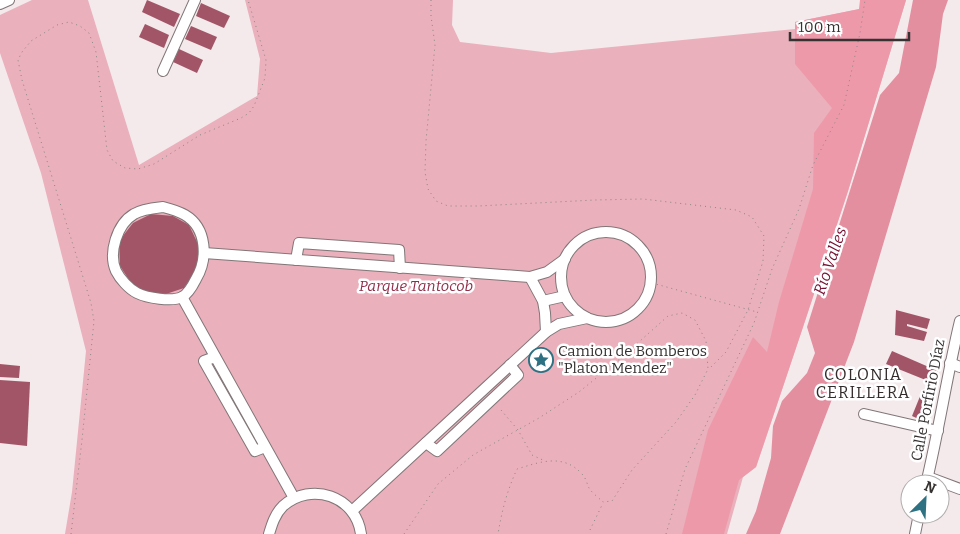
<svg xmlns="http://www.w3.org/2000/svg" width="960" height="534" font-family="Bitter,serif">
	<style>
		.green { fill: #eab0bb }
		.forest { fill: #e9a }
		.water { fill: #e38fa0 }
		.building { fill: #a25566 }
		.lines { fill: none; stroke-linecap: round; stroke-linejoin: round }
		.minor-casing { stroke: #817678; stroke-width: 12 }
		.path { stroke: #8c8586; stroke-width: 1; stroke-dasharray: 1 4; stroke-linecap: butt }
		.minor { stroke: #fff; stroke-width: 10 }
		.labels { text-anchor: middle; dominant-baseline: central; stroke-width: 5; stroke-linejoin: round; paint-order: stroke }
		.park-label { font-size: 15px; font-style: italic; fill: #912f4b; stroke: #fff }
		.poi-label { font-size: 15px; fill: #363232; stroke: #fff; text-anchor: start }
		.street-label { font-size: 15px; fill: #363232; stroke: #fff }
		.water-label { font-size: 16px; font-style: italic; fill: #751234; stroke: #fff }
		.neighbourhood-label { font-size: 16px; letter-spacing: 1px; fill: #322a2b; stroke: #fff }
	</style>
	<rect width="100%" height="100%" fill="#f4e9eb"/>
	<polygon class="green" points="32,0 88,0 139,165 257,96 260,59 245,0 453,0 452,25 460,42 551,53 795,29 795,22 860,9 860,0 906,0 848,191 802,330 756,467 743,477 727,534 65,534 72,492 86,351 41,173 0,53 0,15"/>
	<polygon class="forest" points="860,0 906,0 848,191 802,330 756,467 739,480 724,534 682,534 708,430 753,337 767,352 779,302 813,189 814,133 832,108 795,64 795,22 859,9"/>
	<polygon class="water" points="913,0 948,0 943,14 936,67 854,342 780,534 746,534 756,511 771,458 773,426 782,401 807,373 815,353 807,327 880,95 899,73"/>
	<g class="building">
		<polygon points="147,0 180,14 174,27 142,12"/>
		<polygon points="201,3 230,16 224,28 196,16"/>
		<polygon points="145,24 169,35 164,48 139,37"/>
		<polygon points="191,26 217,37 211,50 185,39"/>
		<polygon points="179,49 203,60 197,73 173,62"/>
		<polygon points="151,214 173,216 189,225 198,244 200,261 193,275 184,288 166,294 150,293 133,286 120,266 119,241 133,223"/>
		<polygon points="896,310 930,319 927,329 907,324 907,326 927,332 924,341 895,335"/>
		<polygon points="892,351 938,371 933,383 886,364"/>
		<polygon points="0,364 20,366 19,378 0,377"/>
		<polygon points="0,380 30,382 27,446 0,443"/>
		<polygon points="923,389 934,394 923,421 912,416"/>
	</g>
	<g class="lines">
		<defs>
			<g id="minor">
				<polyline points="0,4 9,0"/>
				<polyline points="163,71 195,0"/>
				<path d="M 163,207 C 171,209 178,211 185,215 C 207,228 208,259 196,279 C 193,285 188,294 182,297 C 172,302 147,298 137,293 C 129,289 120,279 116,271 C 108,253 117,224 134,214 C 142,209 154,208 163,207 Z"/>
				<circle cx="606" cy="277" r="45"/>
				<polyline points="204,253 530,277 547,272 565,259"/>
				<polyline points="296,260 299,243 399,250 400,268"/>
				<polyline points="530,277 543,301 545,313 546,332"/>
				<polyline points="182,297 294,498"/>
				<polyline points="543,301 565,296"/>
				<polyline points="215,357 204,361 255,451 265,447"/>
				<polyline points="950,363 960,367"/>
				<polyline points="864,414 938,431"/>
				<polyline points="426,443 437,451 518,375 510,365"/>
				<polyline points="928,477 960,489"/>
				<path d="M 926,484 C 939,430 947,375 960,321"/>
				<polyline points="352,511 546,332 559,324 587,318"/>
				<path d="M 269,534 C 272,524 275,514 283,506 C 311,481 356,496 361,534"/>
				<polyline points="915,534 919,514"/>
			</g>
		</defs>
		<use href="#minor" class="minor-casing"/>
		<g class="path">
			<polyline points="431,0 431,16 435,45 426,141 425,172 428,189 436,201 448,206 478,206 595,200 643,199 736,210 752,217 764,236 763,261 748,310 726,352 709,369"/>
			<polyline points="652,283 757,312"/>
			<polyline points="501,410 518,430 532,455 545,461"/>
			<polyline points="590,530 603,503"/>
			<polyline points="71,534 82,440 94,321 91,303 22,80 18,60 22,52 31,41 57,25 69,22 80,26 89,33 96,52 107,150 113,161 125,168 138,169 154,164 200,135 241,118 249,113 254,106 265,78 266,60 248,0"/>
			<path d="M 404,534 L 438,484 L 473,455 L 539,418 L 579,392 L 621,358 L 668,316 L 682,313 L 695,320 L 706,341 L 708,369 L 695,395 L 676,422 L 632,470 L 612,501 L 603,502 C 599,498 592,493 589,488 C 587,484 586,478 582,474 C 563,453 540,462 517,469 C 507,491 502,510 498,534"/>
			<polyline points="666,534 685,469 754,323 772,269 799,209 813,165 844,105 860,33 865,0"/>
		</g>
		<use href="#minor" class="minor"/>
	</g>
	<defs>
		<symbol id="sight-ring" viewBox="-11 -11 22 22"><circle r="9.5" fill="#fff" stroke="#2e7182" stroke-width="1.5"/><path d="M0-6L1.8-2.2L6-1.7L2.9 1.2L3.7 5.4L0 3.3L-3.7 5.4L-2.9 1.2L-6-1.7L-1.8-2.2Z" fill="#2e7182"/></symbol>
	</defs>
	<g fill-rule="evenodd">
		<use href="#sight-ring" x="527" y="346" width="28" height="28"/>
	</g>
	<g class="labels">
		<g class="park-label">
			<text x="416" y="286">Parque Tantocob</text>
		</g>
		<g class="poi-label">
			<text x="558" y="351">Camion de Bomberos<tspan x="558" dy="17">"Platon Mendez"</tspan></text>
		</g>
		<g class="street-label">
			<text transform="translate(928 400) rotate(-79)">Calle Porfirio Díaz</text>
		</g>
		<g class="water-label">
			<text transform="translate(830 261) rotate(-71)">Río Valles</text>
		</g>
		<g class="neighbourhood-label">
			<text x="863" y="374">COLONIA<tspan x="863" dy="18">CERILLERA</tspan></text>
		</g>
	</g>
	<g transform="translate(925 499) rotate(24)"><circle r="24" fill="#ffffff" stroke="#afadad"/>
	<path d="M0-4L9 19L0 12L-9 19Z" fill="#2e7182"/>
	<text y="-8" font-size="14" font-weight="bold" text-anchor="middle" fill="#363232">N</text>
	</g>
	<path d="M790 32v8h119v-8" fill="none" stroke="#363232" stroke-width="2.5"/>
	<text x="798" y="32" font-size="15" fill="#363232" stroke="#ffffff" stroke-width="4" paint-order="stroke">100 m</text>
</svg>
